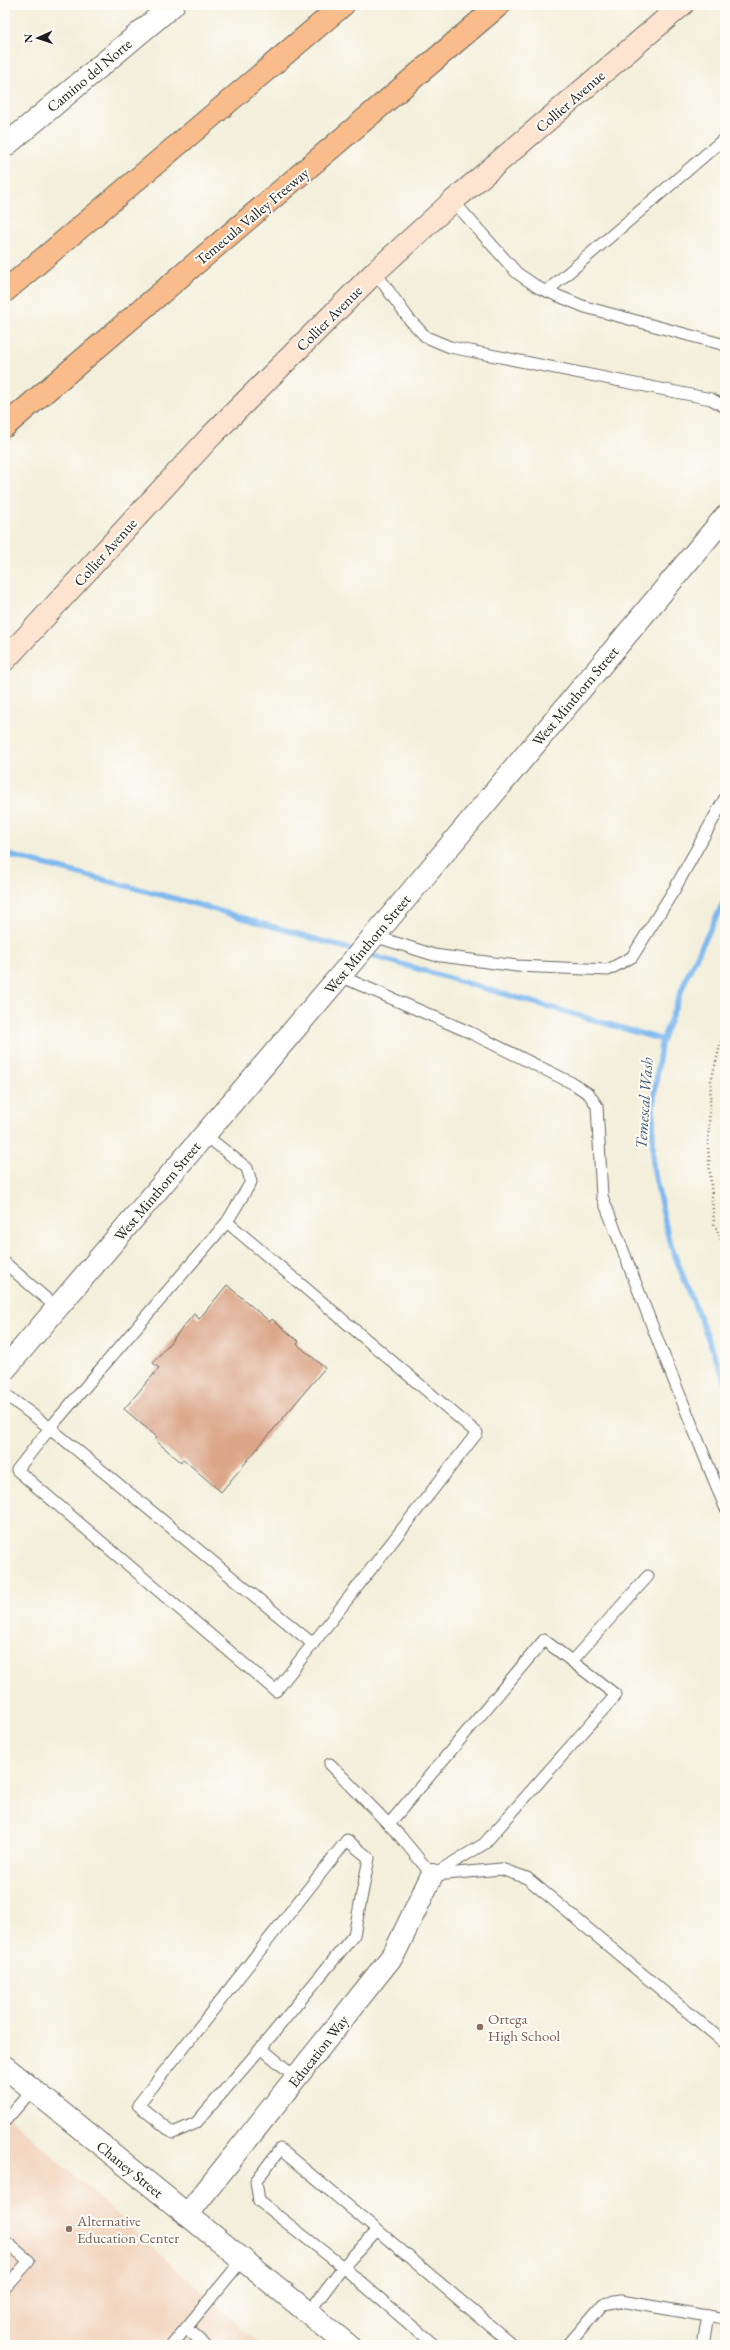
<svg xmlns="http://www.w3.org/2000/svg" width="730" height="2350" font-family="'EB Garamond',serif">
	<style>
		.built { fill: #f2d4be }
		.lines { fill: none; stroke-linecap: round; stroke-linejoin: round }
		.stream { stroke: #7eb8ef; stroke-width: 5.5 }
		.building { fill: #dba588 }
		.service-casing { stroke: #67665f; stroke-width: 13 }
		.minor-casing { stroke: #67665f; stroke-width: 24 }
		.tertiary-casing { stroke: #67665f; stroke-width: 24 }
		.secondary-casing { stroke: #67665f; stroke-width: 24 }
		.motorway-casing { stroke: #67665f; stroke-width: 24 }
		.path { stroke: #67665f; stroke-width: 2.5; stroke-dasharray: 1 3; stroke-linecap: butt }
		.service { stroke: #fff; stroke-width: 11 }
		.minor { stroke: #fff; stroke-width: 22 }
		.tertiary { stroke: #fff; stroke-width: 22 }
		.secondary { stroke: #fde4d0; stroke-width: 22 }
		.motorway { stroke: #f9bc8a; stroke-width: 22 }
		.education-dot { fill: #8d6e63; stroke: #fdfcf7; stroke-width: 1.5 }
		.labels { text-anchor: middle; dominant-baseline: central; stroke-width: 4; stroke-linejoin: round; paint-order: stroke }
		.street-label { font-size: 15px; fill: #1c1c1c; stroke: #fdfcf7 }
		.education-label { font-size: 15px; fill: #785e54; stroke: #fdfcf7; text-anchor: start }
		.water-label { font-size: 16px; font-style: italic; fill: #435a70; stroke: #fdfcf7 }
	</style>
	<rect width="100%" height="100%" fill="#fdfcf7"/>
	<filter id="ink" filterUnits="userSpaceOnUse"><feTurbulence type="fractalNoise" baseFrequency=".025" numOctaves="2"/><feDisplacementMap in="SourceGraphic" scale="8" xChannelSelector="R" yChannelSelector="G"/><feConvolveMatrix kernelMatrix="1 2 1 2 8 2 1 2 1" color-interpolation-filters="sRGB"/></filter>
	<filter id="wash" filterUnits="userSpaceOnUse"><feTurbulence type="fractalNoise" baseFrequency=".012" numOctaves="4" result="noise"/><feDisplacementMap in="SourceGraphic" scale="16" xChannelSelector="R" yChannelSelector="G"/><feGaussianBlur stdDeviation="0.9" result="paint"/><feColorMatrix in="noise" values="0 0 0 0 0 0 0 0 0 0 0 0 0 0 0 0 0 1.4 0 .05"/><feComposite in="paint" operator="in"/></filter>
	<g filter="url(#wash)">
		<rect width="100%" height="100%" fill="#f3efdb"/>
		<polygon class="built" points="5,2113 260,2345 5,2345"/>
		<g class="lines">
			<g class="stream">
				<polyline points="5,854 199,905 356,951"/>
				<polyline points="725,899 687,976 661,1044 653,1106 653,1166 669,1241 725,1381"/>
				<polyline points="366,954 663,1040"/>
			</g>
		</g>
		<g id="blocks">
			<polygon class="building" points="227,1285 270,1322 272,1319 299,1342 297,1344 325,1368 221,1492 183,1459 181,1462 155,1440 157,1437 124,1409 159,1368 153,1363 194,1314 199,1319"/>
		</g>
	</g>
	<g filter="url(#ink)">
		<use href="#blocks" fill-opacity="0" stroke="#67665f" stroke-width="1"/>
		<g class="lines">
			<defs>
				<g id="service">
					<polyline points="453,201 517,273 539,288 585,307 725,345"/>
					<polyline points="375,272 409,319 426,337 450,347 711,399 725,407"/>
					<polyline points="547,291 725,138"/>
					<polyline points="374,936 434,955 517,966 608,970 632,957 674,890 725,798"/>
					<polyline points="340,976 469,1032 574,1084 589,1094 597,1106 602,1196 658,1341 725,1507"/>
					<polyline points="205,1135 247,1168 251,1182 227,1222 50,1428 313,1644"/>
					<polyline points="5,1263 57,1308"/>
					<polyline points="5,1394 50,1428 17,1470 276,1691 477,1433 227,1222"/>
					<polyline points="572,1661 648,1576"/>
					<polyline points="330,1764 400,1836 432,1875"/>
					<polyline points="389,1824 544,1640 616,1695 484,1844 432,1875"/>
					<polyline points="435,1875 501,1869 527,1878 725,2043"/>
					<polyline points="261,2048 196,2123 173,2133 138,2105 347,1840 369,1858 354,1935 261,2048 297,2078"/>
					<polyline points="5,2121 32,2090"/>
					<polyline points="377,2230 280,2149 256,2181 259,2201 343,2267 434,2345"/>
					<polyline points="5,2241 29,2261 5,2288"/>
					<polyline points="309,2312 343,2267 377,2230 513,2345"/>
					<polyline points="186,2328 205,2345"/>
					<polyline points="172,2345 243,2259"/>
					<polyline points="568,2345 603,2304 621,2301 725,2319"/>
					<polyline points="703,2345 708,2316"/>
				</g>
				<g id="minor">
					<polyline points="5,1369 391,916 725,517"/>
					<polyline points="187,2215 394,1954 432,1875"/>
				</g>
				<g id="tertiary">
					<polyline points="5,146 173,5"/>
					<polyline points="5,2067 348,2345"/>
				</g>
				<polyline id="secondary" points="5,660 211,436 375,272 453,201 682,5"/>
				<g id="motorway">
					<polyline points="5,291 343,5"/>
					<polyline points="5,426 499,5"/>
				</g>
			</defs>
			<use href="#service" class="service-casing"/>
			<use href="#minor" class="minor-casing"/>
			<use href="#tertiary" class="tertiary-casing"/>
			<use href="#secondary" class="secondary-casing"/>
			<use href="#motorway" class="motorway-casing"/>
			<polyline class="path" points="725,1026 711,1081 708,1147 714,1223 725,1249"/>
			<use href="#service" class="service"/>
			<use href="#minor" class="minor"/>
			<use href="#tertiary" class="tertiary"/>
			<use href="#secondary" class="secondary"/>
			<use href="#motorway" class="motorway"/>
		</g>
	</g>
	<g class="education-dot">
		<circle cx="480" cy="2027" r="4"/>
		<circle cx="69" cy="2229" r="4"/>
	</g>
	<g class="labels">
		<g class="street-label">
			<text transform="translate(89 75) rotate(-40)">Camino del Norte</text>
			<text transform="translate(570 101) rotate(-41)">Collier Avenue</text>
			<text transform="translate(252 216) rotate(-40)">Temecula Valley Freeway</text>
			<text transform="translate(329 318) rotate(-45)">Collier Avenue</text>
			<text transform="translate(105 552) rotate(-48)">Collier Avenue</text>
			<text transform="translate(575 696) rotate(-50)">West Minthorn Street</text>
			<text transform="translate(367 944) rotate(-50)">West Minthorn Street</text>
			<text transform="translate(157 1191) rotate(-50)">West Minthorn Street</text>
			<text transform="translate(318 2051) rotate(-52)">Education Way</text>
			<text transform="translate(130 2169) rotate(39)">Chaney Street</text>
		</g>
		<g class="education-label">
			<text x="488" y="2018">Ortega<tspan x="488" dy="17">High School</tspan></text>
			<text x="77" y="2220">Alternative<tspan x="77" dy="17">Education Center</tspan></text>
		</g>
		<g class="water-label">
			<text transform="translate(644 1103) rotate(-86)">Temescal Wash</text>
		</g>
	</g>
	<rect width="730" height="2350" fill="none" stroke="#fdfcf7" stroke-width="20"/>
	<g transform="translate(38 38) rotate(267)" stroke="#fdfcf7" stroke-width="3" paint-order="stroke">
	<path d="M0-3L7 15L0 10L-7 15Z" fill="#1c1c1c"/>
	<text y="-6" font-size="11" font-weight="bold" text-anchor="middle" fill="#1c1c1c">N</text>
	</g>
</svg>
